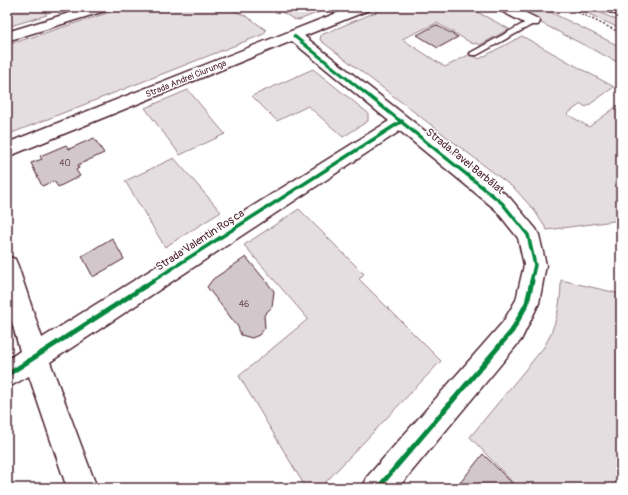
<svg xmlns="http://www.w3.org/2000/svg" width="628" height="495" font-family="Pangolin,sans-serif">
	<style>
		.green { fill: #e5dee0; stroke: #987e86 }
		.building { fill: #d2c7cb; stroke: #4a1f2b }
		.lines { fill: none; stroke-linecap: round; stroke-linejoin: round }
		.service-casing { stroke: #4a1f2b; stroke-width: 3 }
		.minor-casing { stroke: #4a1f2b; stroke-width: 3 }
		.primary-casing { stroke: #4a1f2b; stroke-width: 3 }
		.path { stroke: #4a1f2b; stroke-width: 1.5; stroke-dasharray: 2 2; stroke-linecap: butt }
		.service { fill: #fff; fill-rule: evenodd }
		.minor { fill: #fff; fill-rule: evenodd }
		.primary { fill: #fff; fill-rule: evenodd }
		.cycleway-far2-casing { stroke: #fff; stroke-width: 4.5 }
		.cycleway-far1-casing { stroke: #fff; stroke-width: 6 }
		.cycleway-casing { stroke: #fff; stroke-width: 8 }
		.cycleway-far2 { stroke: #00873e; stroke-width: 3 }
		.cycleway-far1 { stroke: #00873e; stroke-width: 3.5 }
		.cycleway { stroke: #00873e; stroke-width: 5 }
		.labels { text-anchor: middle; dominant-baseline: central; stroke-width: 3; stroke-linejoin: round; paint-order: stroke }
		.far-street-label { font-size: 9px; fill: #4a1f2b; stroke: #fff }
		.number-label { font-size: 9px; fill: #6c4953 }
		.street-label { font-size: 11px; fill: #4a1f2b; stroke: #fff }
	</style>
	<rect width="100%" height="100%" fill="#fff"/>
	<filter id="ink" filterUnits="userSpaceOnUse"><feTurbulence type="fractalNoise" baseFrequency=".025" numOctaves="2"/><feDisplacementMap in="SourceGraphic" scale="8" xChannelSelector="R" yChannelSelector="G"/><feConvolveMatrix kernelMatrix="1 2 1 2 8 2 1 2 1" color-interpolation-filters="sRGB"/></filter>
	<g filter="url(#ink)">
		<g class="green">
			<polygon points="7,7 42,7 47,15 7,27"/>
			<polygon points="126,7 225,7 248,17 266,30 264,34 12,133 7,132 7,45"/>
			<polygon points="275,7 332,7 299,20 293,19"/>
			<polygon points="388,7 468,7 509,29 480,45 476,43 473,44 437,23 402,39 445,67 470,54 479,59 522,36 614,87 586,107 581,104 567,114 589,127 621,103 621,220 547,230 534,210 515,189 320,40 321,35"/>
			<polygon points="510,7 540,7 621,47 621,64"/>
			<polygon points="574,7 588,7 621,22 621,29"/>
			<polygon points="313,69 368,113 368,121 343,137 308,106 277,121 252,96"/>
			<polygon points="188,90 225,134 180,155 145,108"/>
			<polygon points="174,158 221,212 165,247 125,181"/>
			<polygon points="299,209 364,274 359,279 441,361 320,488 306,488 239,376 308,319 244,245"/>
			<path d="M 561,280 L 621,294 L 621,488 L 518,488 L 470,437 L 544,347 C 556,326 561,305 561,280 Z"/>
		</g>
		<g class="building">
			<polygon points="436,25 458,37 438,48 417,35"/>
			<polygon points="94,138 104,153 78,165 79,168 76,170 80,176 58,187 54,181 42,186 31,163 42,159 40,156 66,145 69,149"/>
			<polygon points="112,238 124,259 93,277 82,256"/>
			<polygon points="246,257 274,291 272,307 264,315 265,328 259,335 252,338 241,335 238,327 207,287 213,279"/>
			<polygon points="483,454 517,488 456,488"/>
		</g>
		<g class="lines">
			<defs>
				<polygon id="service" points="530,20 536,20 537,22 477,55 471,55 470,53"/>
				<g id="minor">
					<polygon points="89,7 110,7 108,10 7,41 7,32"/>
					<polygon points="352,7 371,7 369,10 304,36 509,197 536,229 539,235 546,265 539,303 521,340 398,488 363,488 367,477 503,322 516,300 524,265 518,238 495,209 400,131 50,362 97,488 67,488 29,376 7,388 7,360 20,351 7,305 7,256 15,259 18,266 42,338 389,121 292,41 7,157 7,143"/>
					<polygon points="497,7 514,7 538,19 540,22 538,25 528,25 499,10"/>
				</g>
				<polygon id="primary" points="602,7 621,7 621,16 604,10"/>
			</defs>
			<use href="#service" class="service-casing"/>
			<use href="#minor" class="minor-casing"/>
			<use href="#primary" class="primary-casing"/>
			<polyline class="path" points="567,7 621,33"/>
			<use href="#service" class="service"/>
			<use href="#minor" class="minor"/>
			<use href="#primary" class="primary"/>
			<defs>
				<polyline id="cycleway-far2" points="294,36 400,121"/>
				<g id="cycleway-far1">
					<polyline points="399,120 502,203 528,235 535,265 531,282"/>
					<polyline points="151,282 402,121"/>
				</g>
				<g id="cycleway">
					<polyline points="7,375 153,281"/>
					<polyline points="378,488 512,331 527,303 532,281"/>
				</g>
			</defs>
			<use href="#cycleway-far2" class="cycleway-far2-casing"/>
			<use href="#cycleway-far1" class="cycleway-far1-casing"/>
			<use href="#cycleway" class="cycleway-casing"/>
			<use href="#cycleway-far2" class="cycleway-far2"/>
			<use href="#cycleway-far1" class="cycleway-far1"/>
			<use href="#cycleway" class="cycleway"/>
		</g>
	</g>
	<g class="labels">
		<g class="far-street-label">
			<text transform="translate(186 79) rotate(-22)">Strada Andrei Ciurunga</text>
		</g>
		<g class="number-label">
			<text x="65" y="163">40</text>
			<text x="244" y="304">46</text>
		</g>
		<g class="street-label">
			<text transform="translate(465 161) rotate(39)">Strada Pavel Barbălat</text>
			<text transform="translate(200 240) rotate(-33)">Strada Valentin Roșca</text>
		</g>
	</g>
	<rect width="628" height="495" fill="none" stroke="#fff" stroke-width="24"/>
	<rect x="12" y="12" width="604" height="471" fill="none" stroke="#4a1f2b" stroke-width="1.5" filter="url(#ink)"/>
</svg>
